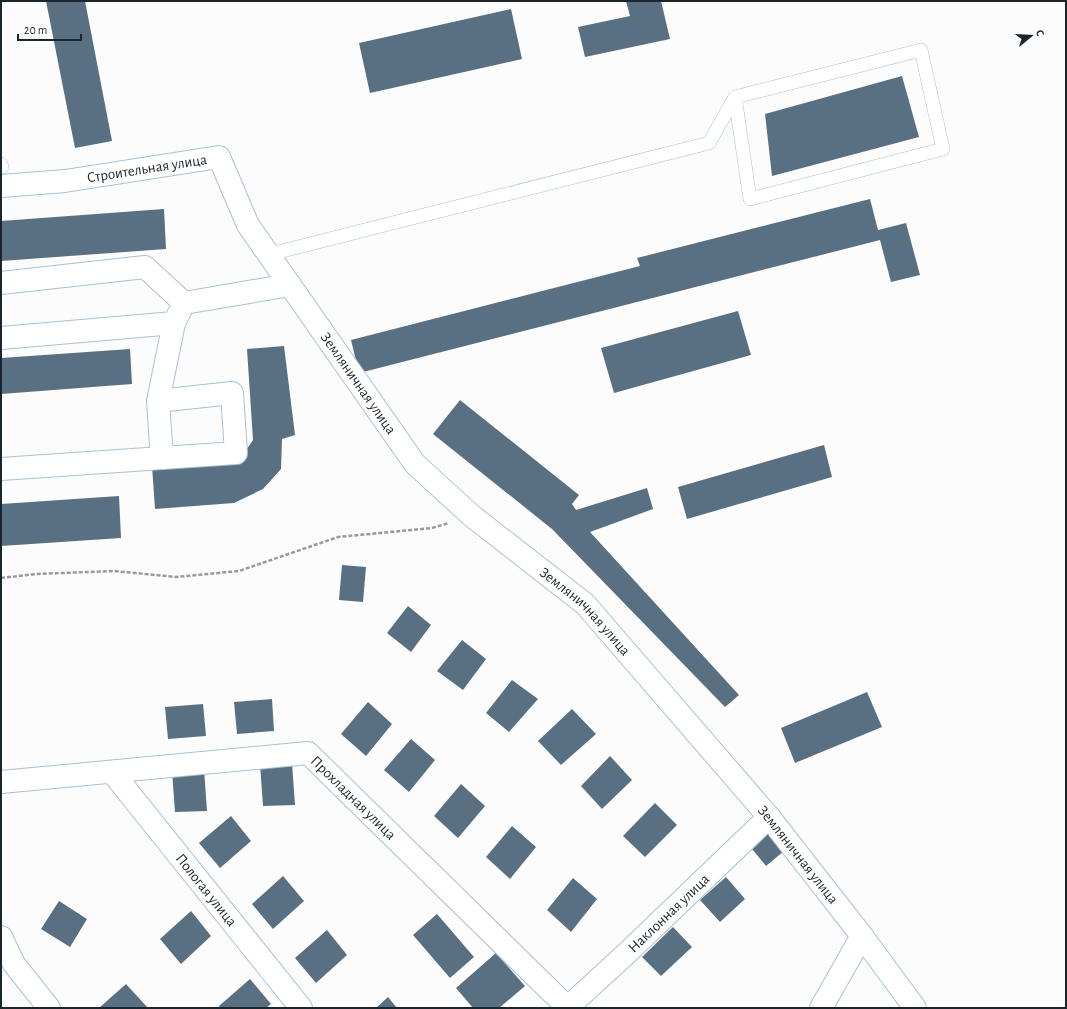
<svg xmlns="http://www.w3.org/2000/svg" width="1067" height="1009" font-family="'Alegreya Sans',sans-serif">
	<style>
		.building { fill: #587081 }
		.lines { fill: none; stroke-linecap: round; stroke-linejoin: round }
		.service-casing { stroke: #a7c2d4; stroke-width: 14 }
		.minor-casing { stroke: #a7c2d4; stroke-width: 24 }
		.path { stroke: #969a9e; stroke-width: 2.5; stroke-dasharray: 4 2; stroke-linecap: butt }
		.service { stroke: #fff; stroke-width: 13 }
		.minor { stroke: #fff; stroke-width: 22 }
		.labels { text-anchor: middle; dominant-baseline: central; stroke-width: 4; stroke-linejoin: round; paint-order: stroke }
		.street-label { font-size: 15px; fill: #1b252c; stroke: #fcfcfc }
	</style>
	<rect width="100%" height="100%" fill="#fcfcfc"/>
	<g class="building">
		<polygon points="46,1 85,1 112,141 75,148"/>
		<polygon points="626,1 661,1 670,39 585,57 578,27 630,16"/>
		<polygon points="511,9 522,59 370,93 359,43"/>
		<polygon points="902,76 919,137 772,176 765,114"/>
		<polygon points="870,199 878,230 906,223 920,275 891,282 880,240 359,373 351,340 640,266 637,258"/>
		<polygon points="164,209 166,249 1,261 1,221"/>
		<polygon points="738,311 751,355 614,393 601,348"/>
		<polygon points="284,346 295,435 282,439 281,469 263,489 234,503 155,509 152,466 238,462 253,440 247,349"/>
		<polygon points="130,349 132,384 1,394 1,358"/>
		<polygon points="460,400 579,495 572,504 576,510 647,488 653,509 590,532 739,695 725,707 552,529 433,434"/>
		<polygon points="824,445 832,477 687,519 678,487"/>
		<polygon points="119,496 121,538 1,546 1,504"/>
		<polygon points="342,565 366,567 363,602 339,600"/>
		<polygon points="408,606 431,625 411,652 387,633"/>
		<polygon points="462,640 486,659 463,690 437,671"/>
		<polygon points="512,680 538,699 509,732 486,713"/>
		<polygon points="867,692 882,727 795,763 781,728"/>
		<polygon points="272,699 274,731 237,734 234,702"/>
		<polygon points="368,702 392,724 366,756 341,734"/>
		<polygon points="203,704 206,736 168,739 165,707"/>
		<polygon points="572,709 596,734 561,765 538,741"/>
		<polygon points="411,739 435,760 409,792 384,770"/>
		<polygon points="610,756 632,780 602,809 581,786"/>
		<polygon points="292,763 295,805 263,806 260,764"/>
		<polygon points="204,769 207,811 175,812 172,771"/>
		<polygon points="461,784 485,806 458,838 434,816"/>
		<polygon points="655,803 677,825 645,857 623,836"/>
		<polygon points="231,816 251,841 220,868 199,843"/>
		<polygon points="512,826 536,847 510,879 486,857"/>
		<polygon points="766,829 784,851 766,866 748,844"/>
		<polygon points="283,876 304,901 273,929 252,904"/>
		<polygon points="726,877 745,899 720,922 700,900"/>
		<polygon points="573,878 597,899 571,932 547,910"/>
		<polygon points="59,901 87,919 70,947 41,929"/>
		<polygon points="191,911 211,936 181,964 160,939"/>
		<polygon points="437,914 474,957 450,978 413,935"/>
		<polygon points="673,927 692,947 661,976 642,957"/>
		<polygon points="327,930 347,955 316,983 295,958"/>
		<polygon points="496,953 525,986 499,1008 473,1008 456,988"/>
		<polygon points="250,979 271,1004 266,1008 220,1008 219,1006"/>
		<polygon points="126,984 148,1008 99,1008"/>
		<polygon points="388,997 397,1008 376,1008"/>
	</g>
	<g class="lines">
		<defs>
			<g id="service">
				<polyline points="1,164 2,167"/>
				<polyline points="278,252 709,143 735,97 921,50 943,149 750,199 735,97"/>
			</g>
			<g id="minor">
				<path id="s1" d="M 1,186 L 65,181 L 219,157 L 248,225 L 415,464 L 472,516 L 585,604 L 769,817 L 862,936 L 915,1008"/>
				<polyline points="1,283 145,267 184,303"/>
				<polyline points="184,303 290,285"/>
				<polyline points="1,338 174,323 180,311"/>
				<polyline points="158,401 162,458 236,453 232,393 158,401 174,323"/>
				<polyline points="1,469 162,458"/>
				<path id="s2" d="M 112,772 L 301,1008"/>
				<path id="s3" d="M 1,782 L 308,753 L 568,1008"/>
				<polyline points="1,937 14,964 49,1008"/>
				<path id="s4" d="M 567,1008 L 627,953 L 769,817"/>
				<polyline points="821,1008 862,936"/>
			</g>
		</defs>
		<use href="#service" class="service-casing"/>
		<use href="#minor" class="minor-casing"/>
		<polyline class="path" points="1,578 36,574 114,571 176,577 239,571 338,537 432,528 449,523"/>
		<use href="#service" class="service"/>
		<use href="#minor" class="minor"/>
	</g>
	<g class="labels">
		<g class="street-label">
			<text stroke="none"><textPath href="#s1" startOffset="147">Строительная улица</textPath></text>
			<text stroke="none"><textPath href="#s1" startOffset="487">Земляничная улица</textPath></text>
			<text stroke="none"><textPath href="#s1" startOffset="811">Земляничная улица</textPath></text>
			<text stroke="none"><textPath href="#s3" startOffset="372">Прохладная улица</textPath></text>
			<text stroke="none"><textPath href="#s1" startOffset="1135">Земляничная улица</textPath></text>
			<text stroke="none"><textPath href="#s2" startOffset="151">Пологая улица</textPath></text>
			<text stroke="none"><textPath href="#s4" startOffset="139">Наклонная улица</textPath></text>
		</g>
	</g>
	<rect width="1067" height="1009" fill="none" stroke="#1b252c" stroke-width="4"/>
	<g transform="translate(1031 36) rotate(72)" stroke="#fcfcfc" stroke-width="3" paint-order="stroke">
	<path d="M0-3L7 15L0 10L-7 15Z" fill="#1b252c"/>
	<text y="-6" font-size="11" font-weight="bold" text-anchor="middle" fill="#1b252c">С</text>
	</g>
	<path d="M18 34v6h63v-6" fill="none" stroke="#1b252c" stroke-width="2"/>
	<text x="24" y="34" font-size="12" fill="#1b252c" stroke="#fcfcfc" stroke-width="3" paint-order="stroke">20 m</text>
</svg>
